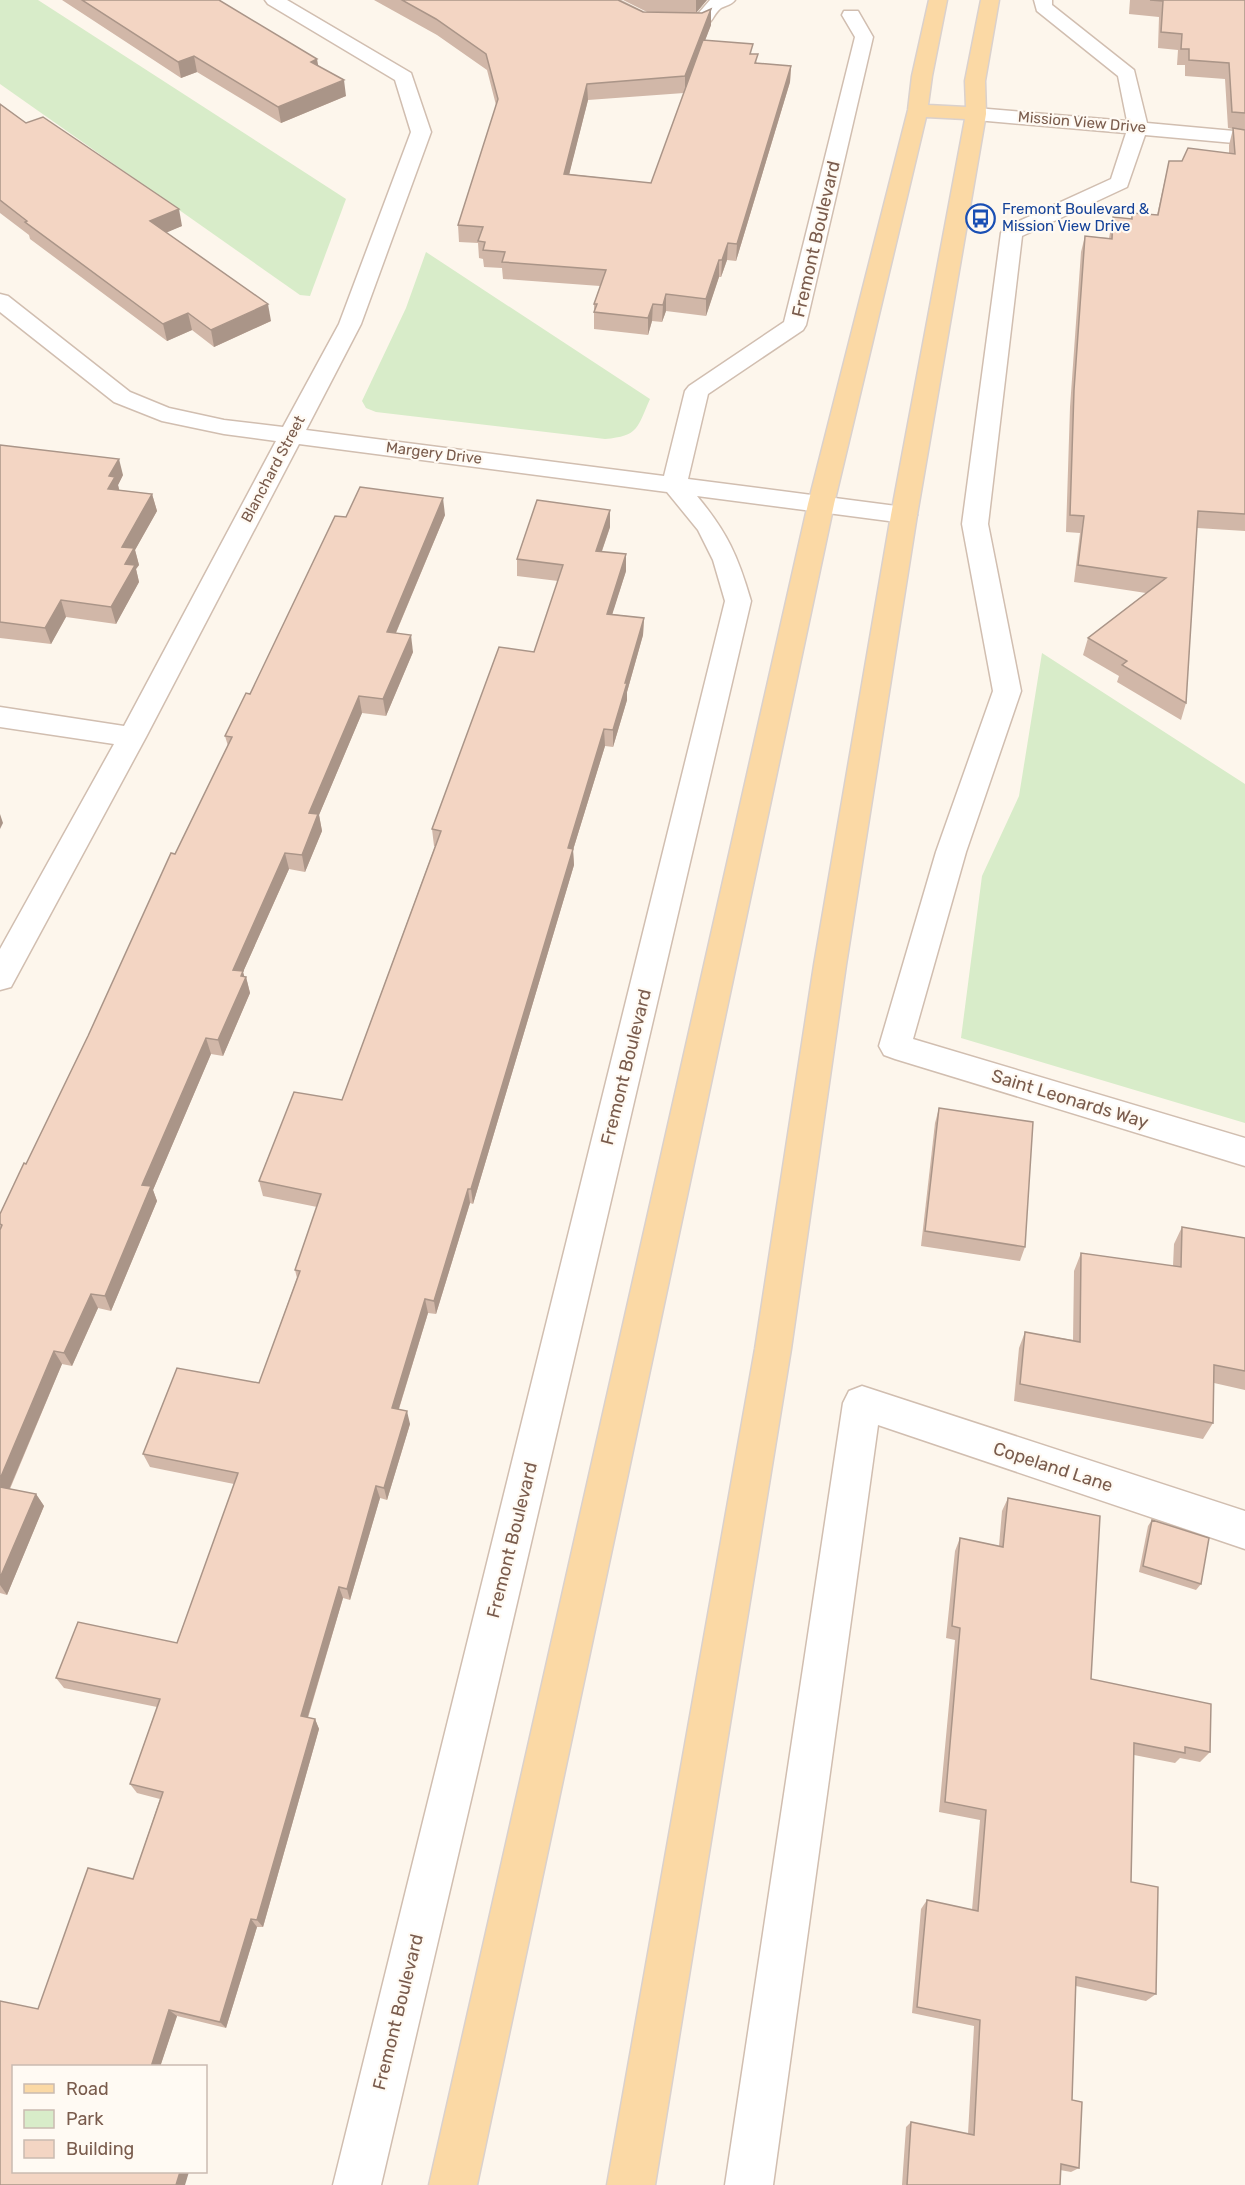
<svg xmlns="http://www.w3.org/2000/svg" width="1245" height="2185" font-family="Rubik,sans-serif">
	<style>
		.green { fill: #d8ecc9 }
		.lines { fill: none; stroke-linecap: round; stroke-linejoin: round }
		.minor-casing { stroke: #d1beb0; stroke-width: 3 }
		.major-casing { stroke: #dad1cd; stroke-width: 3 }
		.minor { fill: #fff; fill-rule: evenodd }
		.major { fill: #fbd9a5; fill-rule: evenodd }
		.wall { fill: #d1b7a8; fill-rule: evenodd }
		.shaded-wall { fill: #aa9588 }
		.building { fill: #f3d5c3; stroke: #aa9588; stroke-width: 1.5 }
		.labels { text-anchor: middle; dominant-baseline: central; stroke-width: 4.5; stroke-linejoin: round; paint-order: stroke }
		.far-street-label { font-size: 15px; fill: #7a5c4d; stroke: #fffaf3 }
		.far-transit-label { font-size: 15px; fill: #164399; stroke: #fffaf3; text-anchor: start }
		.street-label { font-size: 18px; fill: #7a5c4d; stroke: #fffaf3 }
	</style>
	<rect width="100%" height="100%" fill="#fdf6ec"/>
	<g class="green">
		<polygon points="0,0 38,0 346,199 310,296 300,295 0,84"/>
		<path d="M 426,252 L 650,399 C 637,428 639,436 605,439 L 376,412 L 366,408 L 362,401 L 406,308 Z"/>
		<polygon points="1042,653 1245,784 1245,1123 961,1038 982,876 1019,796"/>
	</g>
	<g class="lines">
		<defs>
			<g id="minor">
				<path d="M 265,0 L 287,0 L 411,73 L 431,132 L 361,324 L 306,430 L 664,476 L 685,391 L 689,386 L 784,322 L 855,37 L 842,15 L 844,11 L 858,11 L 873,37 L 806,325 L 803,330 L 708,394 L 688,479 L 904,507 L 913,509 L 917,515 L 913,521 L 904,523 L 697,496 C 727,532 738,556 751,601 L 381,2185 L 333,2185 L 725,601 L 713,560 L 698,530 L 667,492 L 299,444 L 146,737 L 11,987 L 0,990 L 0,949 L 114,744 L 0,727 L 0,707 L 124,726 L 276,441 L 224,434 L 162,421 L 114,402 L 0,312 L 0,294 L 8,296 L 130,392 L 169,408 L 224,420 L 283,427 L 339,324 L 411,132 L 395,80 L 268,4 Z"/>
				<path d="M 595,0 L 618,0 L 646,14 L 697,15 L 710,0 L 735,0 C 731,5 727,5 721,8 C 713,14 713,24 702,27 L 643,26 L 598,4 Z"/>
				<polygon points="1034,0 1052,0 1052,5 1134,70 1147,123 1245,132 1245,144 1145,135 1127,187 1022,236 988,524 1021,691 966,852 913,1039 1245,1138 1245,1166 895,1059 884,1055 879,1046 936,852 993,691 962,524 1001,233 1004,228 1111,179 1126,133 976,120 969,118 966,114 969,110 976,108 1127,121 1118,76 1037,11"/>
				<polygon points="862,1386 1245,1511 1245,1549 878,1425 773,2185 725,2185 843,1403 849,1391"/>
			</g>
			<polygon id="major" points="929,0 947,0 932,76 928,105 966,107 965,81 981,0 999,0 985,81 986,114 917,515 846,965 791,1349 655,2185 607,2185 755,1349 814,965 891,515 965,119 926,117 834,504 477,2185 429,2185 808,504 908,110 912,76"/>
		</defs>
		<use href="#minor" class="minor-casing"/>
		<use href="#major" class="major-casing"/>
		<use href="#minor" class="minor"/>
		<use href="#major" class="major"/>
	</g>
	<g class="wall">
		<polygon points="62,0 219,0 318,66 346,96 281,123 197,72 181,78"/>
		<path d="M 374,0 L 618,0 L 643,12 L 702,13 L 711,9 L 711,25 L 705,40 L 752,54 L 757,63 L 791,66 L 790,82 L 736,261 L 727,260 L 721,277 L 719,277 L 706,316 L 666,311 L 662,322 L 652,321 L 648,335 L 594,329 L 594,304 L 600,286 L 503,279 L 502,268 L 484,267 L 483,259 L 479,258 L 478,243 L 459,242 L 458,225 L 496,105 L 487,70 L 437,35 ZM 684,93 L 651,183 L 569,174 L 588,100 Z"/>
		<polygon points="623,0 707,0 696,13 647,12"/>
		<polygon points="1130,0 1245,0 1245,531 1197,528 1186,703 1181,720 1117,682 1119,676 1083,655 1088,638 1146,593 1074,582 1080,533 1066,532 1070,407 1081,252 1085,236 1109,238 1113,217 1131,219 1132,213 1157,215 1169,161 1182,161 1229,153 1229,145 1233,129 1228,128 1225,79 1185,76 1185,65 1177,65 1178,50 1158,48 1159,17 1129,14"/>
		<polygon points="0,104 26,123 182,226 166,232 271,321 214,347 192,330 167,341 30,239 29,235 0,213"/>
		<polygon points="0,445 123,475 118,485 119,490 152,494 157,511 135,550 139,565 136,569 139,582 116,624 66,617 51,644 0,638"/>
		<polygon points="610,510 610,527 602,551 626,571 612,614 644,618 643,635 627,692 627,700 613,747 605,746 573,850 574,865 473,1204 470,1203 436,1314 428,1313 399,1409 410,1424 387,1500 380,1498 350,1600 343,1598 308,1718 315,1719 319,1729 263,1927 257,1927 226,2028 177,2016 160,2067 14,2067 38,2009 133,1879 160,1799 137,1793 130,1784 157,1707 64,1688 56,1678 177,1643 234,1484 150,1467 143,1454 259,1383 297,1278 295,1270 317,1207 263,1196 259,1181 342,1100 435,846 434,846 432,829 534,652 558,581 517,576 517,559"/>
		<polygon points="445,515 396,633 413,652 386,716 362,713 319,815 322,831 305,872 289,869 243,972 244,976 246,977 250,993 223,1056 211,1054 153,1190 157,1201 111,1311 98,1308 72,1366 62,1364 10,1489 36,1494 44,1506 7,1595 0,1593 0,1214 26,1164 228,746 225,736 250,694 346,517"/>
		<polygon points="939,1108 1025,1247 1020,1261 921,1246 935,1123"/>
		<polygon points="1182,1227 1245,1238 1245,1390 1214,1383 1213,1423 1203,1439 1014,1401 1019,1348 1025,1332 1073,1340 1074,1271 1081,1253 1173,1266 1174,1244"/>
		<polygon points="1008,1498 1091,1679 1210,1752 1200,1762 1180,1758 1175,1763 1134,1755 1131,1882 1156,1994 1146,2001 1076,1986 1072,2100 1079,2168 1071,2172 1060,2170 1060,2185 902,2185 906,2127 911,2122 968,2134 974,2026 912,2013 921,1909 927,1900 972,1910 980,1820 939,1812 955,1640 946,1638 955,1551 960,1538 999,1546 1002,1511"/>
		<polygon points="1152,1520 1201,1584 1196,1590 1139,1572 1148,1526"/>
	</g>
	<g class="shaded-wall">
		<polygon points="696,0 707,0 696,13"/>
		<polygon points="711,9 711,25 685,93 685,76"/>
		<polygon points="194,56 197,72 181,78 178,62"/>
		<polygon points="317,59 320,75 311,62"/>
		<polygon points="791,66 790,82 736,261 737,244"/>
		<polygon points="344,80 346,96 281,123 278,107"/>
		<polygon points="587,84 588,100 565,191 564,174"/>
		<polygon points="179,209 182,226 154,238 150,221"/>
		<polygon points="728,243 727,260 721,277 722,260"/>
		<polygon points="719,260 719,277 706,316 706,299"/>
		<polygon points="666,294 666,311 662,322 663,305"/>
		<polygon points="268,304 271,321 214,347 211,330"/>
		<polygon points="653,304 652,321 648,335 648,318"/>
		<polygon points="188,313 192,330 167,341 163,324"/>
		<polygon points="119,459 123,475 118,485 120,493 108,489 109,476"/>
		<polygon points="152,494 157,511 135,550 139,565 136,569 139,582 116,624 111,607 125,564 122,547"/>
		<polygon points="443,498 445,515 389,649 387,632"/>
		<polygon points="610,510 610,527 596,568 596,551"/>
		<polygon points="626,554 626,571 607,631 607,614"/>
		<polygon points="61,600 66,617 51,644 45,628"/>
		<polygon points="644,618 643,635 627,692 627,700 613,747 613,730 625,683"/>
		<polygon points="411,635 413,652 386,716 383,699"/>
		<polygon points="359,696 362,713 319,815 322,831 305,872 302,855 309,813"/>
		<polygon points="604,729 605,746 573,850 574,865 473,1204 471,1189 568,848"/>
		<polygon points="0,814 3,823 0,829"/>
		<polygon points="285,853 289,869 243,972 245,979 246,977 250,993 223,1056 218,1040 233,970"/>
		<polygon points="206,1038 211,1054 153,1190 157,1201 111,1311 105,1296 142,1185"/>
		<polygon points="468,1189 470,1203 436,1314 434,1301"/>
		<polygon points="91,1294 98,1308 72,1366 64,1353"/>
		<polygon points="425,1299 428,1313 395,1421 392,1408"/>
		<polygon points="54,1351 62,1364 5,1499 0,1491 0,1479"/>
		<polygon points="407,1411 410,1424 387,1500 384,1488"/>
		<polygon points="376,1486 380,1498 350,1600 347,1589"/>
		<polygon points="36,1494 44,1506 7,1595 0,1585 0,1578"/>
		<polygon points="339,1587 343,1598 305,1726 301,1716"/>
		<polygon points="315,1719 319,1729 263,1927 257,1920"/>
		<polygon points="251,1919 257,1927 226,2028 220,2022"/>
		<polygon points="169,2010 177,2016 160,2067 151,2067"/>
		<polygon points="180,2172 189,2172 185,2185 176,2185"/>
	</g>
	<g class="building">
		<polygon points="82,0 219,0 317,59 311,62 344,80 278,107 194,56 178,62"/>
		<polygon points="402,0 618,0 643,12 702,13 711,9 685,76 587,84 564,174 651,183 703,40 753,44 750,54 758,54 755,63 791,66 737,244 728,243 722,260 719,260 706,299 666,294 663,305 653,304 648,318 594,312 597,304 594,304 606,270 502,262 505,252 483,250 485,242 478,241 483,227 458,225 498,99 486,54 436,19"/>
		<polygon points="1150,0 1245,0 1245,113 1232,112 1229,63 1189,60 1189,49 1181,49 1182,34 1161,32 1163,1"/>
		<polygon points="0,104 26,123 43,117 179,209 150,221 268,304 211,330 188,313 163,324 25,222 27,221 0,200"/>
		<polygon points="1233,128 1245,130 1245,514 1198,511 1186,703 1122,665 1127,661 1088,638 1166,578 1078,565 1084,516 1070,515 1074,390 1085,236 1112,239 1113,217 1132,219 1132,213 1158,215 1169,161 1182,161 1188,148 1235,154"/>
		<polygon points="0,445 119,459 109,476 115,477 108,489 152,494 122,547 134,548 125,564 135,565 111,607 61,600 45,628 0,622"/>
		<polygon points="360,487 443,498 387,632 411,635 383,699 359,696 309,813 318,814 302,855 285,853 233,970 243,971 241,976 246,977 218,1040 206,1038 142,1185 151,1186 105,1296 91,1294 64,1353 54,1351 0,1479 0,1230 2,1225 0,1224 0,1214 24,1163 26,1164 88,1036 171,853 175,854 232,737 225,736 246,693 250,694 335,516 346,517"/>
		<polygon points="537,500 610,510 596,551 626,554 607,614 644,618 625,683 627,683 613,730 604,729 568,848 573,849 471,1189 468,1189 434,1301 425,1299 392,1408 407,1411 384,1488 376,1486 347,1589 339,1587 301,1716 315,1719 257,1920 251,1919 220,2022 169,2010 151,2067 14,2067 14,2172 180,2172 176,2185 0,2185 0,2001 38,2009 88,1868 133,1879 163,1792 130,1784 160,1699 56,1678 78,1622 177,1643 238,1473 143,1454 177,1368 259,1383 300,1271 295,1270 321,1194 259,1181 294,1092 342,1100 441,831 432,829 499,647 534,652 563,565 517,559"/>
		<polygon points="939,1108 1033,1122 1025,1247 925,1231"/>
		<polygon points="1182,1227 1245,1238 1245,1371 1214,1365 1213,1423 1020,1384 1025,1332 1080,1342 1081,1253 1181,1267"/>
		<polygon points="0,1487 36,1494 0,1578"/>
		<polygon points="1008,1498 1100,1516 1091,1679 1211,1704 1210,1752 1185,1747 1185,1753 1134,1743 1131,1882 1158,1887 1156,1994 1076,1977 1072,2100 1082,2102 1079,2168 1061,2164 1060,2185 907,2185 911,2122 974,2135 980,2020 917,2007 927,1900 978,1911 986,1810 945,1802 960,1628 952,1626 960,1538 1003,1547"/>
		<polygon points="1152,1520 1209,1538 1201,1584 1143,1566"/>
	</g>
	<defs>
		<symbol id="bus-ring" viewBox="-11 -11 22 22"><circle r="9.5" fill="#fffaf3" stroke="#1a4fb4" stroke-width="1.5"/><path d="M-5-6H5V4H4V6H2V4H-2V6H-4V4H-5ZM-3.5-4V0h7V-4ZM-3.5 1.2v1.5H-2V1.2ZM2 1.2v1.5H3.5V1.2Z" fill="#1a4fb4"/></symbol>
	</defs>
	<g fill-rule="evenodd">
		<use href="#bus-ring" x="964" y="202" width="33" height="33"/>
	</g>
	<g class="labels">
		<g class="far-street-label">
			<text transform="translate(1082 122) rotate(5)">Mission View Drive</text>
			<text transform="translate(434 453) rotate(7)">Margery Drive</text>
			<text transform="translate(273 469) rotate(-62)">Blanchard Street</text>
		</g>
		<g class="far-transit-label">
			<text x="1002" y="209">Fremont Boulevard &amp;<tspan x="1002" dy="17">Mission View Drive</tspan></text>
		</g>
		<g class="street-label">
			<text transform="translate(816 239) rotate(-77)">Fremont Boulevard</text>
			<text transform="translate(626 1067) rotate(-76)">Fremont Boulevard</text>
			<text transform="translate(1070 1099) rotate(17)">Saint Leonards Way</text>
			<text transform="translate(1053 1467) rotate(18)">Copeland Lane</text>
			<text transform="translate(512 1540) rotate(-76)">Fremont Boulevard</text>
			<text transform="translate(398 2012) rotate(-76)">Fremont Boulevard</text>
		</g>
	</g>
	<rect x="12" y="2065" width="195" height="108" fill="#fffaf3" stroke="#cabbb1" stroke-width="1.5"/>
	<rect x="24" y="2084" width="30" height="9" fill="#fbd9a5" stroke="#cabbb1" stroke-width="1.5"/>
	<text x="66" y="2095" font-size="18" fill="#7a5c4d">Road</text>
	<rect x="24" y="2110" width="30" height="18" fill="#d8ecc9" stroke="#cabbb1" stroke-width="1.5"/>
	<text x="66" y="2125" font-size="18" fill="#7a5c4d">Park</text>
	<rect x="24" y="2140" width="30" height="18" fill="#f3d5c3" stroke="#cabbb1" stroke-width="1.5"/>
	<text x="66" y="2155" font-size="18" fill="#7a5c4d">Building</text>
</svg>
